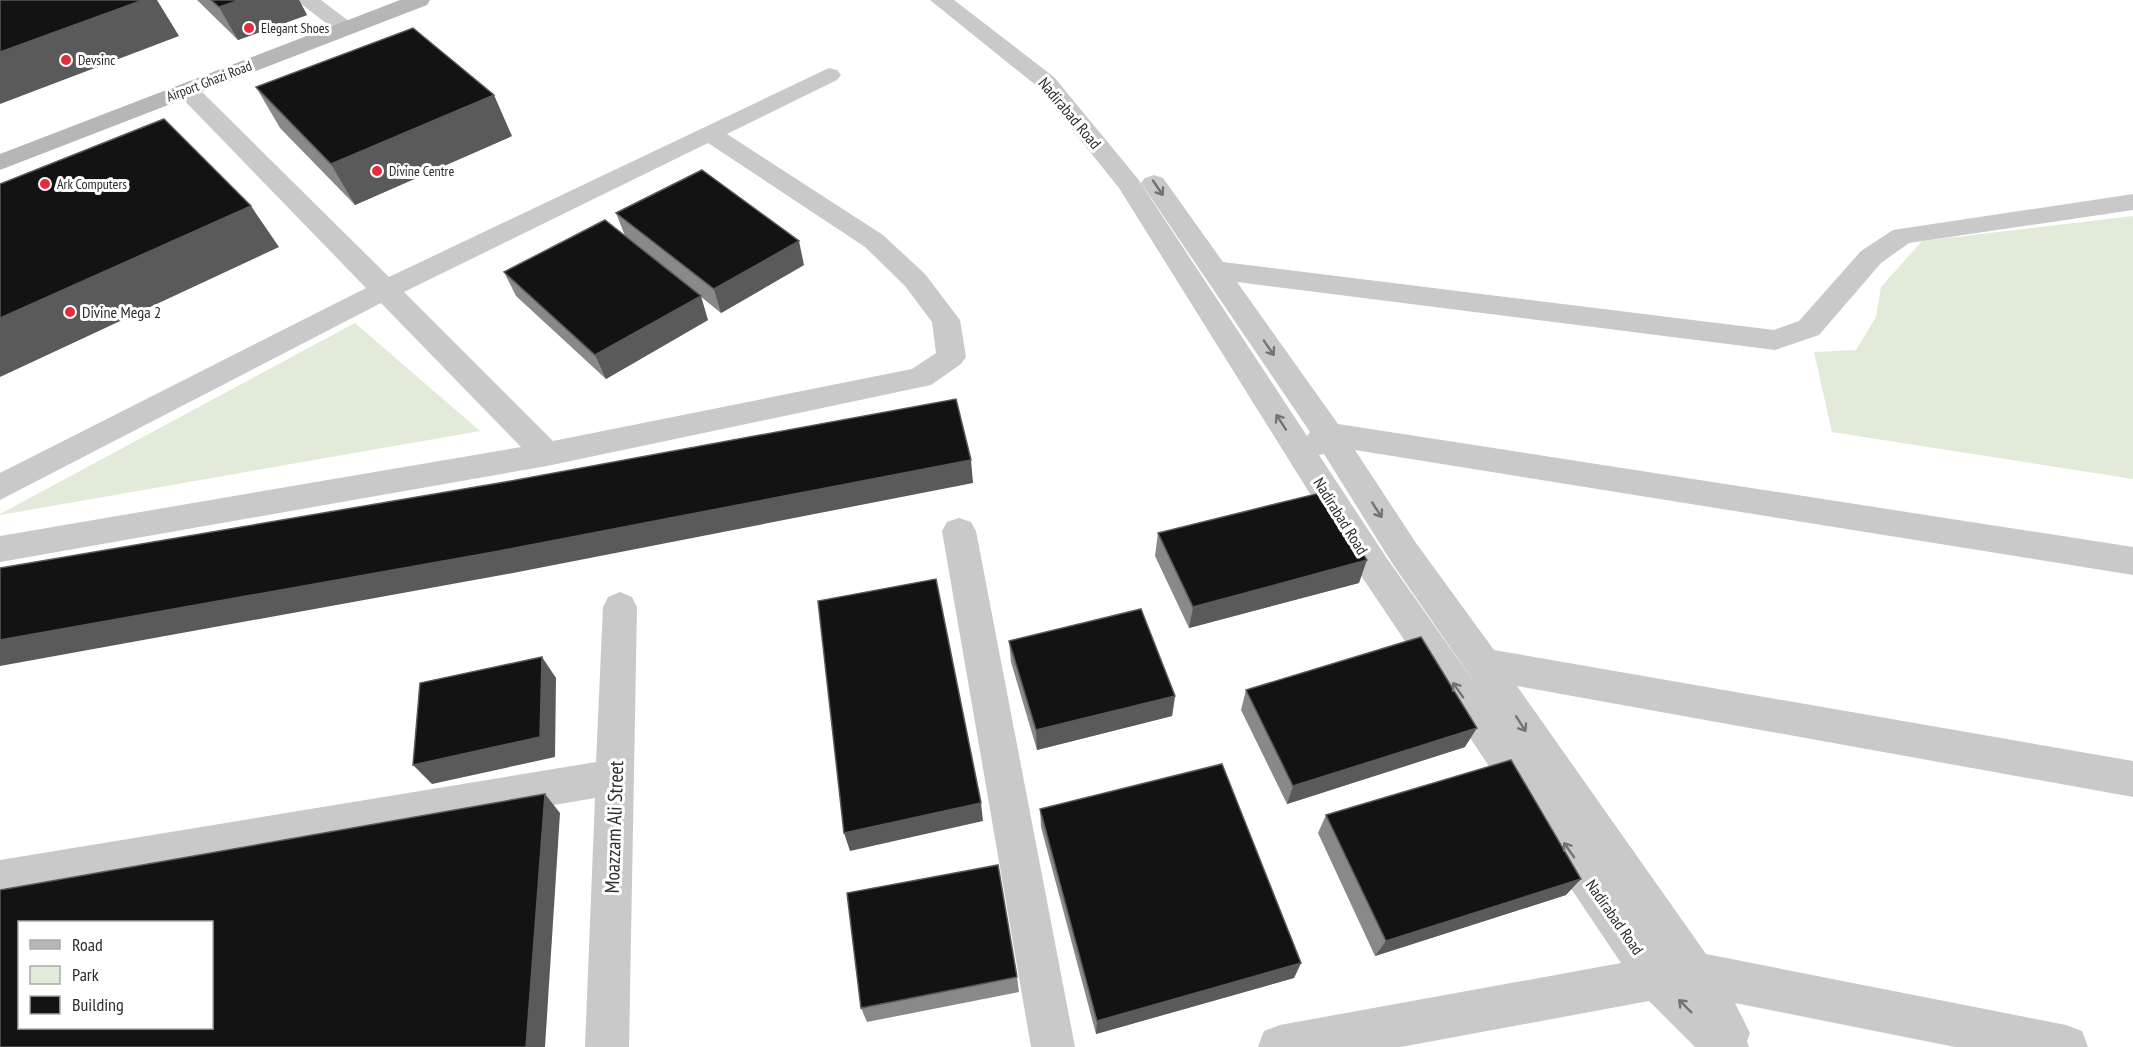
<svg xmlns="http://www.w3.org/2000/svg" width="2133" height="1047" font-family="'PT Sans Narrow',sans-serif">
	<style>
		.green { fill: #e2ead9 }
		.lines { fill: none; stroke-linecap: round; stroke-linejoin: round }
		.street { fill: #c9c9c9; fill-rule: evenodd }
		.secondary { fill: #b6b6b6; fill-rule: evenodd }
		.wall { fill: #898989 }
		.shaded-wall { fill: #5a5a5a }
		.building { fill: #131313; stroke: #5a5a5a; stroke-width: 1.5; fill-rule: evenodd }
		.oneway { stroke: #737373 }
		.poi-dot { fill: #e32d38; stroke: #fff; stroke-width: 2 }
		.labels { text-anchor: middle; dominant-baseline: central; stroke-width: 6; stroke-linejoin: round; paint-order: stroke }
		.far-poi-label { font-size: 14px; fill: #2c2c2c; stroke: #fff; text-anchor: start }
		.far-street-label { font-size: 14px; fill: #2c2c2c; stroke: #fff }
		.street-label { font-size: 16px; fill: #2c2c2c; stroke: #fff }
		.poi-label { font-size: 16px; fill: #2c2c2c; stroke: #fff; text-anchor: start }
		.near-street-label { font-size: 20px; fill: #2c2c2c; stroke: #fff }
	</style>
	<rect width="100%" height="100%" fill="#fff"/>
	<g class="green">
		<polygon points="2133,216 2133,479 1832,432 1814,352 1856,350 1876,317 1881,287 1922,241"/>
		<polygon points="355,323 480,431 0,515 0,514"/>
	</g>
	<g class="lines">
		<g class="street">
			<polygon points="296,0 321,0 358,28 355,33 339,33"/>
			<path d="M 930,0 L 954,0 L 1054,77 L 1138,179 L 1307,436 L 1310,432 L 1141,183 L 1145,178 L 1154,175 L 1163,178 L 1223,262 L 1774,330 L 1799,321 L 1861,251 L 1893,230 L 2133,194 L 2133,210 L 1909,243 L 1881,263 L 1819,335 L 1775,350 L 1237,282 L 1338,424 L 2133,547 L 2133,575 L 1355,450 L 1416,543 L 1494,650 L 2133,761 L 2133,797 L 1517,686 L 1706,954 L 2066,1025 L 2082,1031 L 2088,1047 L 1955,1047 L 1735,1003 L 1750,1033 L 1747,1041 L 1749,1047 L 1695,1047 L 1649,1001 L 1401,1047 L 1258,1047 L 1264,1031 L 1280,1025 L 1621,963 L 1362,577 L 1119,188 L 1038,87 ZM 1324,454 L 1392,563 L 1479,689 L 1386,557 L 1319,455 Z"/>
			<path d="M 829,68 L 837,70 L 841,75 L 837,80 L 727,134 L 883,235 L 925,274 L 960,320 L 966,357 L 961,364 L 931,385 L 547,466 L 0,562 L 0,536 L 521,447 L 381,303 L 0,500 L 0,473 L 366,288 L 179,95 L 175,90 L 179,85 L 195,85 L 389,277 ZM 708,143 L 865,247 L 905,286 L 932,322 L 936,353 L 912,369 L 553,441 L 404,292 Z"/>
			<polygon points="959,518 971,522 976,531 1075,1047 1031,1047 942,531 947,522"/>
			<polygon points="620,592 632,597 637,607 629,1047 585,1047 595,798 0,900 0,860 596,762 603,607 608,597"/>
		</g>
		<polygon class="secondary" points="400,0 430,0 427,5 0,170 0,154"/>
	</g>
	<g class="wall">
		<polygon points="197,0 299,0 307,15 238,40"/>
		<polygon points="256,87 512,136 355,205 280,128"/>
		<polygon points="616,213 804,265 721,313 685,284 708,320 606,379 516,296 504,272 625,236"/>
		<polygon points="1158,533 1359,583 1189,628 1155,556"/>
		<polygon points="1009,641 1175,696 1172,716 1037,750 1011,662"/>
		<polygon points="1246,690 1465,747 1287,804 1241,710"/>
		<polygon points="1040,809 1301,963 1294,978 1096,1034 1041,827"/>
		<polygon points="1326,815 1566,895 1375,956 1318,833"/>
		<polygon points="1017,977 1019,992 867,1022 861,1008"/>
	</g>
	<g class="shaded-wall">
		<polygon points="143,0 157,0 179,36 0,104 0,52"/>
		<polygon points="240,0 299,0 307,15 238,40 219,7"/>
		<polygon points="494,95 512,136 355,205 331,164"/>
		<polygon points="251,206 279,247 0,377 0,318"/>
		<polygon points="799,241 804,265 721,313 714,289"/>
		<polygon points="701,296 708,320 606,379 595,355"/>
		<polygon points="971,460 973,483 513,573 0,666 0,640"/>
		<polygon points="1367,560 1359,583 1189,628 1193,607"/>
		<polygon points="542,657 556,678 555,757 432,784 413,765"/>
		<polygon points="1175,696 1172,716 1037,750 1036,730"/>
		<polygon points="1477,728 1465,747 1287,804 1293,786"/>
		<polygon points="545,794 560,813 545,1047 526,1047"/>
		<polygon points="981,803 983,821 850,851 844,833"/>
		<polygon points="1581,879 1566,895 1375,956 1386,941"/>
		<polygon points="1301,963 1294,978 1096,1034 1097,1021"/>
	</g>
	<g class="building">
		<polygon points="0,0 143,0 0,52"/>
		<polygon points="211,0 240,0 219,7"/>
		<polygon points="413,28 494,95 331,164 256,87"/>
		<polygon points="164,119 251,206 0,318 0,184"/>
		<polygon points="702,170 799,241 714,289 616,213"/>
		<polygon points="605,220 701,296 595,355 504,272"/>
		<polygon points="956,399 971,460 499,551 0,640 0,568 505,482"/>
		<polygon points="1324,492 1367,560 1193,607 1158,533"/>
		<polygon points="936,579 981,803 844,833 818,601"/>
		<polygon points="1141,609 1175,696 1036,730 1009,641"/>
		<polygon points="1421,637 1477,728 1293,786 1246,690"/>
		<polygon points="542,657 540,737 413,765 420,683"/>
		<polygon points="1511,760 1581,879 1386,941 1326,815"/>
		<polygon points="1222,764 1301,963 1097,1021 1040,809"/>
		<path d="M 545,794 L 526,1047 L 0,1047 L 0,890 ZM 20,922 L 212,922 L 212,1028 L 20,1028 Z"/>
		<polygon points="998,865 1017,977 861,1008 847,893"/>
	</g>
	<defs><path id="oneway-shaft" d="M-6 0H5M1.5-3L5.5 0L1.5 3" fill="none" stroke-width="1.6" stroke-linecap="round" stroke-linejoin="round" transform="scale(1.5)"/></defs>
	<g class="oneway">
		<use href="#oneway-shaft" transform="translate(1158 188) rotate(56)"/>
		<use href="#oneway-shaft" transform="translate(1269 348) rotate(55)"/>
		<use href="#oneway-shaft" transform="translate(1281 422) rotate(-123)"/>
		<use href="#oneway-shaft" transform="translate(1377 510) rotate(57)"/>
		<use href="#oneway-shaft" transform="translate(1458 690) rotate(-125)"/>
		<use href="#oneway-shaft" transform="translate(1521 724) rotate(58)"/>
		<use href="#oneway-shaft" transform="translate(1569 850) rotate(-125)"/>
		<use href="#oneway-shaft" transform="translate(1685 1006) rotate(-135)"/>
	</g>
	<g class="poi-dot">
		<circle cx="249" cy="28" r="6"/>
		<circle cx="66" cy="60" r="6"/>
		<circle cx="377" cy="171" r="6"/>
		<circle cx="45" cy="184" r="6"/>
		<circle cx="70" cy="312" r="6"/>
	</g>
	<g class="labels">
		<g class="far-poi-label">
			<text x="261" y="28">Elegant Shoes</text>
			<text x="78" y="60">Devsinc</text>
			<text x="389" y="171">Divine Centre</text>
			<text x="57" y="184">Ark Computers</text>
		</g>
		<g class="far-street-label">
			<text transform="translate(209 81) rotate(-21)">Airport Ghazi Road</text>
		</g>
		<g class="street-label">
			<text transform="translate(1070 113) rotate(50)">Nadirabad Road</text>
			<text transform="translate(1341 516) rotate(58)">Nadirabad Road</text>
			<text transform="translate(1615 917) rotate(55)">Nadirabad Road</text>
		</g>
		<g class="poi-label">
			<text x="82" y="312">Divine Mega 2</text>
		</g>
		<g class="near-street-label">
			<text transform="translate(614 827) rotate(-88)">Moazzam Ali Street</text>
		</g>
	</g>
	<rect x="18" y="921" width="195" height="108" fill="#ffffff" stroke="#ababab" stroke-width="1.5"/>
	<rect x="30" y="940" width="30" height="9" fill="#b6b6b6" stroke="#ababab" stroke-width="1.5"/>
	<text x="72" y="951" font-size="18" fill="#2c2c2c">Road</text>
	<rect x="30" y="966" width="30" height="18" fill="#e2ead9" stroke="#ababab" stroke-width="1.5"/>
	<text x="72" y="981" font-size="18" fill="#2c2c2c">Park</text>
	<rect x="30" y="996" width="30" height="18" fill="#131313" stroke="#ababab" stroke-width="1.5"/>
	<text x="72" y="1011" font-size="18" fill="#2c2c2c">Building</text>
</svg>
